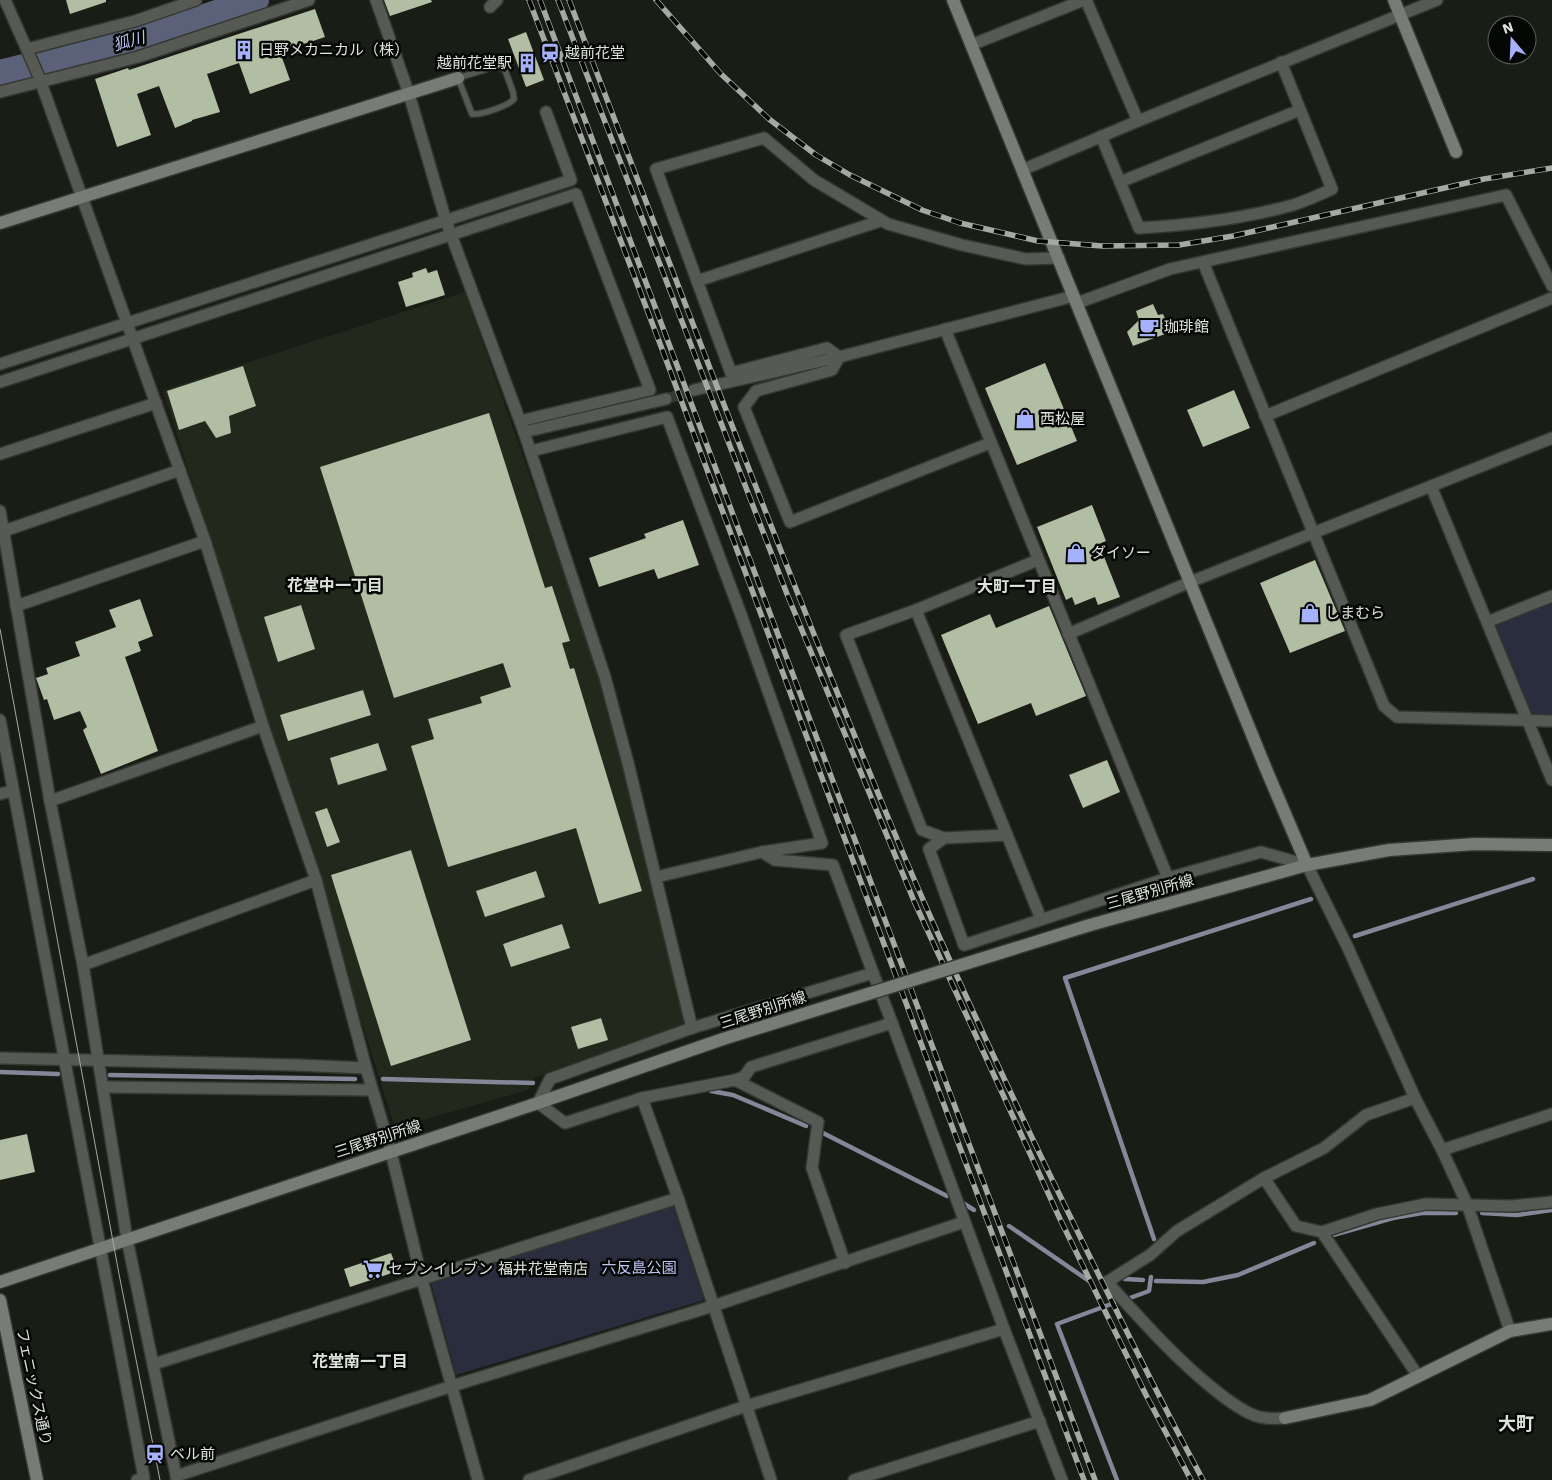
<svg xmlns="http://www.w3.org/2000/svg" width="1552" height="1480" font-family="'Work Sans','Noto Sans JP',sans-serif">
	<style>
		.built { fill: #22281b }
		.green { fill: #2a2d3e }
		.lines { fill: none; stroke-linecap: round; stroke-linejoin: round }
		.stream { stroke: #838797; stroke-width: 4.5 }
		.river { stroke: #5c617a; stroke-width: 26 }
		.building { fill: #b1bea3 }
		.street-tunnel { stroke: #373a33; stroke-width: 11; stroke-dasharray: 11 5.5; stroke-linecap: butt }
		.lane-casing { stroke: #353831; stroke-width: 8 }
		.street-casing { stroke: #353831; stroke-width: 14 }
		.secondary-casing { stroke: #353831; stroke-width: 15 }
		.lane { stroke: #575955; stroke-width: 5.5 }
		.street { stroke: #575955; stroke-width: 11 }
		.secondary { stroke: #797c76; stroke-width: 12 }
		.tram { stroke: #a6a9a3; stroke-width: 1 }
		.rail-casing { stroke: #a6a9a3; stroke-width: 5.5 }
		.rail { stroke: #050704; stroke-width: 4; stroke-dasharray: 11; stroke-linecap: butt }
		.secondary-bridge-casing { stroke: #353831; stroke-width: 15; stroke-linecap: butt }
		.secondary-bridge { stroke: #797c76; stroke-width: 12 }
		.labels { text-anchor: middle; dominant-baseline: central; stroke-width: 5; stroke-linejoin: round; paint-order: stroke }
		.poi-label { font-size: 15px; fill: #dee1dc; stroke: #050704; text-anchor: start }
		.street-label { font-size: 15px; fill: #dee1dc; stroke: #050704 }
		.park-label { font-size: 15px; fill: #bdc5f7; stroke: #050704 }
		.water-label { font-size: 16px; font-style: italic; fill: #b8c1f3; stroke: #050704 }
		.neighbourhood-label { font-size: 16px; font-weight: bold; fill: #dee1dc; stroke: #050704 }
		.quarter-label { font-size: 18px; font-weight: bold; fill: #dee1dc; stroke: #050704 }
	</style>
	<rect width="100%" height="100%" fill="#191d15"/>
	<polygon class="built" points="465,292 599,673 688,1025 534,1078 528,1090 395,1128 163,390"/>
	<g class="green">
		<polygon points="1552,602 1552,716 1532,715 1494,625"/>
		<polygon points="673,1205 704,1300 456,1375 431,1283"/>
	</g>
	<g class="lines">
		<g class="stream">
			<polyline points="1355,936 1533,879"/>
			<polyline points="0,1072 58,1074"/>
			<polyline points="110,1075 355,1079"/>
			<polyline points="383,1079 533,1083"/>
			<polyline points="711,1091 733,1095 806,1126"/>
			<polyline points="821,1132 947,1196"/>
			<polyline points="963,1203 974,1210"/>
			<polyline points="1482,1213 1517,1215 1552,1210"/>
			<polyline points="1009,1226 1089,1281"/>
			<polyline points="1333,1235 1393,1218 1422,1213 1456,1213"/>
			<polyline points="1154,1239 1065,978 1311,899"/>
			<polyline points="1125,1279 1143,1280"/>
			<polyline points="1156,1281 1203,1282 1238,1275 1314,1243"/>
			<polyline points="1130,1298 1149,1291 1151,1277"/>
			<polyline points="1114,1303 1057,1324 1117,1480"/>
		</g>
		<polyline class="river" points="0,73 144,37 256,0"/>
	</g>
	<g class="building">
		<polygon points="66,0 106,0 106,2 70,14"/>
		<polygon points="384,0 431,0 432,2 390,16"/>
		<polygon points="315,9 325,37 280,52 290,80 250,94 239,63 207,74 220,112 192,120 192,121 175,128 159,86 137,94 151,135 117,147 95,79 128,68 129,70"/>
		<polygon points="526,32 544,80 526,87 508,39"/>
		<polygon points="426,268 428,273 437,270 445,295 406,307 398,282 413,277 412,273"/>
		<polygon points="1153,304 1158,315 1163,314 1168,325 1163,329 1165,334 1133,346 1127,332 1139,320 1136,311"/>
		<polygon points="1045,363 1077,441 1017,465 985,388"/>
		<polygon points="243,366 256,406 229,416 231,433 216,438 205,421 179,430 167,391"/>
		<polygon points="1234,390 1250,428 1203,447 1187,410"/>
		<polygon points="489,413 545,588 552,586 570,641 562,643 570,669 574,668 642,891 599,904 576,828 448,867 411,746 434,739 428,719 482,703 480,697 511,687 503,663 394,698 320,467"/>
		<polygon points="1092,505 1106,541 1099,544 1120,597 1098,605 1095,597 1075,605 1072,597 1066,600 1037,527"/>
		<polygon points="683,520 699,565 658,579 654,569 599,587 589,558 646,538 644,534"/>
		<polygon points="1315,560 1345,631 1290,653 1260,583"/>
		<polygon points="140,599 153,636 138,642 141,651 125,657 158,751 101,774 83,730 87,727 80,711 54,720 47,699 44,700 36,678 48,674 46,668 80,656 75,642 116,627 109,610"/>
		<polygon points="301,605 315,649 278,662 264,617"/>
		<polygon points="1049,606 1086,696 1036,716 1031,703 978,724 941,635 990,614 996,628"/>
		<polygon points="363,690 371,715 288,741 280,715"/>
		<polygon points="378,743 387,770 338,785 330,758"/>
		<polygon points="1107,760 1120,792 1083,808 1069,775"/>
		<polygon points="327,808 340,842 327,847 315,812"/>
		<polygon points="411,850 471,1040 391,1066 331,875"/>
		<polygon points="536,871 545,897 485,917 476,891"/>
		<polygon points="562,924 570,948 511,967 503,944"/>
		<polygon points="601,1018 608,1040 578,1049 571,1027"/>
		<polygon points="27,1134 35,1172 0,1180 0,1140"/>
		<polygon points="391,1253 398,1271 350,1287 344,1269"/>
	</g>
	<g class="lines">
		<polyline class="street-tunnel" points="666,399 694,390"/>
		<defs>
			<path id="lane" d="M 490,68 L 498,67 L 505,70 L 513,92 L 514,99 C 508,106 482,115 472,114 L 458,78 Z"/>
			<g id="street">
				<polyline points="5,0 39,77 205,541 263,726 316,880 366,1068 391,1152 422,1280 478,1480"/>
				<polyline points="376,0 409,94 446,221 524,432 605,677 628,763 692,1028 550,1079 538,1103 565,1123 642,1098 735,1080 744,1077 751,1067 892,1023 1004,1329 1062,1480"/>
				<polyline points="1086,0 1138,121"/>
				<polyline points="490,7 497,0"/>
				<polyline points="971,45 1084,0"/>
				<polyline points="27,49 135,21 196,0"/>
				<polyline points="0,92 138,57 309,0"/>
				<path d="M 1101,136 L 1139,228 C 1191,225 1242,219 1293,205 C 1306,201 1319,195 1332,189 L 1281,62"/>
				<polyline points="1022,170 1138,121 1437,0"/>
				<polyline points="1120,182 1300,110"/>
				<polyline points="1203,262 1384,706 1397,717 1552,721"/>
				<polyline points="697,281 880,221"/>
				<polyline points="1077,303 1170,269 1506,195 1552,286"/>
				<polyline points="945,329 1168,878"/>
				<polyline points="0,364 571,180 546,112"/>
				<polyline points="0,382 576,194 650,390 520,421"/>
				<polyline points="694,390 839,357 1074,296"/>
				<polyline points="1265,416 1552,298"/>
				<polyline points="524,432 666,399"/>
				<polyline points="990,443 790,522 744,407 756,391 832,370 839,357 827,348 731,373 656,169 764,138 814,180 888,224 962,245 1026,259 1059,258"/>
				<polyline points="531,451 667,417 740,612 822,843 762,852 656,877"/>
				<polyline points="0,454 156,403"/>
				<polyline points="1431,486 1552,780"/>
				<polyline points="0,511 50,801 83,965 127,1239 177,1480"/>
				<polyline points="4,531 180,470"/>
				<polyline points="16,606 205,541"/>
				<polyline points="916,610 1041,919"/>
				<polyline points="1487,622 1552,596"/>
				<polyline points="1068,634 1190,582 1552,438"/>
				<polyline points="0,720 144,1478 137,1480"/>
				<polyline points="0,794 13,791"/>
				<polyline points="50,801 263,726"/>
				<polyline points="1007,835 944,838 929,849 964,945 1168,878 1261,852 1307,865 1348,948 1415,1098 1442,1150 1467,1204 1510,1331"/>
				<polyline points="944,838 922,830 846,635 916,610 1038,560"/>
				<polyline points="83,965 316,880"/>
				<polyline points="873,973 892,1023"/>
				<polyline points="692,1028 873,973 833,865 775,860 762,852"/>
				<polyline points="0,1058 296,1065 366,1068"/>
				<polyline points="735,1080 818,1122 812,1168 845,1263"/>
				<polyline points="104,1087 372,1090"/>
				<polyline points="642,1098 678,1198 771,1480"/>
				<polyline points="1442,1150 1552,1114"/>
				<polyline points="1264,1178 1296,1226 1322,1232 1418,1376"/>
				<polyline points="1322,1232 1377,1214 1426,1204 1512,1206 1552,1202"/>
				<polyline points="154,1364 678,1198"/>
				<path d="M 1285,1418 C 1273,1419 1261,1419 1251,1414 C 1236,1407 1222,1396 1210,1386 C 1172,1355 1140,1318 1107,1282 L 1150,1255 L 1177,1231 L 1264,1178 L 1324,1148 L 1366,1115 L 1415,1098"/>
				<polyline points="176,1476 452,1386 713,1306 964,1222"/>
				<polyline points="529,1480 746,1406 1004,1329"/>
				<polyline points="854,1480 1040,1421"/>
			</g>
			<g id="secondary">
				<polyline points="953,0 1266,769 1307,865"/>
				<polyline points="1394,0 1456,152"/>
				<polyline points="0,223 458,78"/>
				<polyline points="1090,925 1307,865 1389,850 1475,844 1552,845"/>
				<polyline points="0,1282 538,1103 723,1039"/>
				<polyline points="0,1300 37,1480"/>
				<polyline points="1285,1418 1370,1400 1510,1331 1552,1324"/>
			</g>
		</defs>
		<use href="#lane" class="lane-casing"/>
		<use href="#street" class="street-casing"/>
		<use href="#secondary" class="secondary-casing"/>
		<use href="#lane" class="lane"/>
		<use href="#street" class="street"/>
		<use href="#secondary" class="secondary"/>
		<polyline class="tram" points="0,629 119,1274 160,1480"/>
		<defs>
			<g id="rail">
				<polyline points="529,0 662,349 1084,1480"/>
				<polyline points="540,0 1095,1480"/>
				<polyline points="558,0 787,594 914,901 1060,1219 1146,1395 1191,1480"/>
				<path d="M 569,0 C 673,272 776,545 887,815 C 936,934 991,1052 1047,1169 C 1098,1273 1148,1378 1203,1480"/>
				<polyline points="656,0 721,74 769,119 816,155 850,175 922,210 960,223 1038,241 1102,246 1179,245 1233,236 1484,179 1552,168"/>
			</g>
		</defs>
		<use href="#rail" class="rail-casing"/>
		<use href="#rail" class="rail"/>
		<defs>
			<polyline id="secondary-bridge" points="723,1039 1090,925"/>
		</defs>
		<use href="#secondary-bridge" class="secondary-bridge-casing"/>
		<use href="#secondary-bridge" class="secondary-bridge"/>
	</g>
	<defs>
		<symbol id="building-bare" viewBox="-9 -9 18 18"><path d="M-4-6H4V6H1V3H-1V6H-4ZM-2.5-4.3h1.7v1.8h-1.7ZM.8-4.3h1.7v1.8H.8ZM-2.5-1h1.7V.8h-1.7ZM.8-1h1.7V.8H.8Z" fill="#a6b1fc" stroke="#050704" stroke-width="2.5" paint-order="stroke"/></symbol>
		<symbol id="station-bare" viewBox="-9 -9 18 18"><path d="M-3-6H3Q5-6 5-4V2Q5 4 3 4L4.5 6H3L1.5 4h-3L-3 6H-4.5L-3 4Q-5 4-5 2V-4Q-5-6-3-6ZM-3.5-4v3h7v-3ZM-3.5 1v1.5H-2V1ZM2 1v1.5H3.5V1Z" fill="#a6b1fc" stroke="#050704" stroke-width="2.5" paint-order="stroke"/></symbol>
		<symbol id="cafe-bare" viewBox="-9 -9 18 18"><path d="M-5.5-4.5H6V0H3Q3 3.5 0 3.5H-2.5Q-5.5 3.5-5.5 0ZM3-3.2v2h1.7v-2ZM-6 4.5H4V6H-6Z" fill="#a6b1fc" stroke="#050704" stroke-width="2.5" paint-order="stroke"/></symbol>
		<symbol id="shop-bare" viewBox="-9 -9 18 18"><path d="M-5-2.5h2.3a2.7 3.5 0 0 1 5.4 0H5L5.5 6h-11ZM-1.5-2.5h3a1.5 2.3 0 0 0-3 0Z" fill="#a6b1fc" stroke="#050704" stroke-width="2.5" paint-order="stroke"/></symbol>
		<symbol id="supermarket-bare" viewBox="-9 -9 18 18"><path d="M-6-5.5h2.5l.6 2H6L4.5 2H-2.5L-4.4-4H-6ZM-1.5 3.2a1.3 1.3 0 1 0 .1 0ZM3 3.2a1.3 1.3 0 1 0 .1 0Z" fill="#a6b1fc" stroke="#050704" stroke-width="2.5" paint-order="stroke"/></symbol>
	</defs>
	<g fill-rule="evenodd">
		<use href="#building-bare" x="230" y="36" width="28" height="28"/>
		<use href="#station-bare" x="536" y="39" width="28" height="28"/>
		<use href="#building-bare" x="513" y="49" width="28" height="28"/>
		<use href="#cafe-bare" x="1135" y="313" width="28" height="28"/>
		<use href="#shop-bare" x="1011" y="405" width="28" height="28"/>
		<use href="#shop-bare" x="1062" y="539" width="28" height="28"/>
		<use href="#shop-bare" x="1296" y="599" width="28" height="28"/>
		<use href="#supermarket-bare" x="359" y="1255" width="28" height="28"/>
		<use href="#station-bare" x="141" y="1440" width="28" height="28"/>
	</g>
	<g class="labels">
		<g class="poi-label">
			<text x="259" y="50">日野メカニカル（株）</text>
			<text x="565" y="53">越前花堂</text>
			<text x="512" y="63" text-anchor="end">越前花堂駅</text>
			<text x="1164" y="327">珈琲館</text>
			<text x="1040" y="419">西松屋</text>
			<text x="1091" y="553">ダイソー</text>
			<text x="1325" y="613">しまむら</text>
			<text x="388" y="1269">セブンイレブン 福井花堂南店</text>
			<text x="170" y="1454">ベル前</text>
		</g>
		<g class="street-label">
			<text transform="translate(1150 892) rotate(-16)">三尾野別所線</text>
			<text transform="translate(763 1010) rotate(-18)">三尾野別所線</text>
			<text transform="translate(378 1139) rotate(-18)">三尾野別所線</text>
			<text transform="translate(34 1387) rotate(78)">フェニックス通り</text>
		</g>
		<g class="park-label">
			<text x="639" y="1268">六反島公園</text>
		</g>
		<g class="water-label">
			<text transform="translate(129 41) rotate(-15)">狐川</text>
		</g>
		<g class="neighbourhood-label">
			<text x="335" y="585">花堂中一丁目</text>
			<text x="1017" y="586">大町一丁目</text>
			<text x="360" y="1361">花堂南一丁目</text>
		</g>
		<g class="quarter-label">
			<text x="1516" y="1423">大町</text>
		</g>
	</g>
	<g transform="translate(1512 40) rotate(341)"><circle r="24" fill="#050704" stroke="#5c5e5a"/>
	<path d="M0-4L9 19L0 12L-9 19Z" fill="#a6b1fc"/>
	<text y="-8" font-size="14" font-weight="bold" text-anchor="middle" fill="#dee1dc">N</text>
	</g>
</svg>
